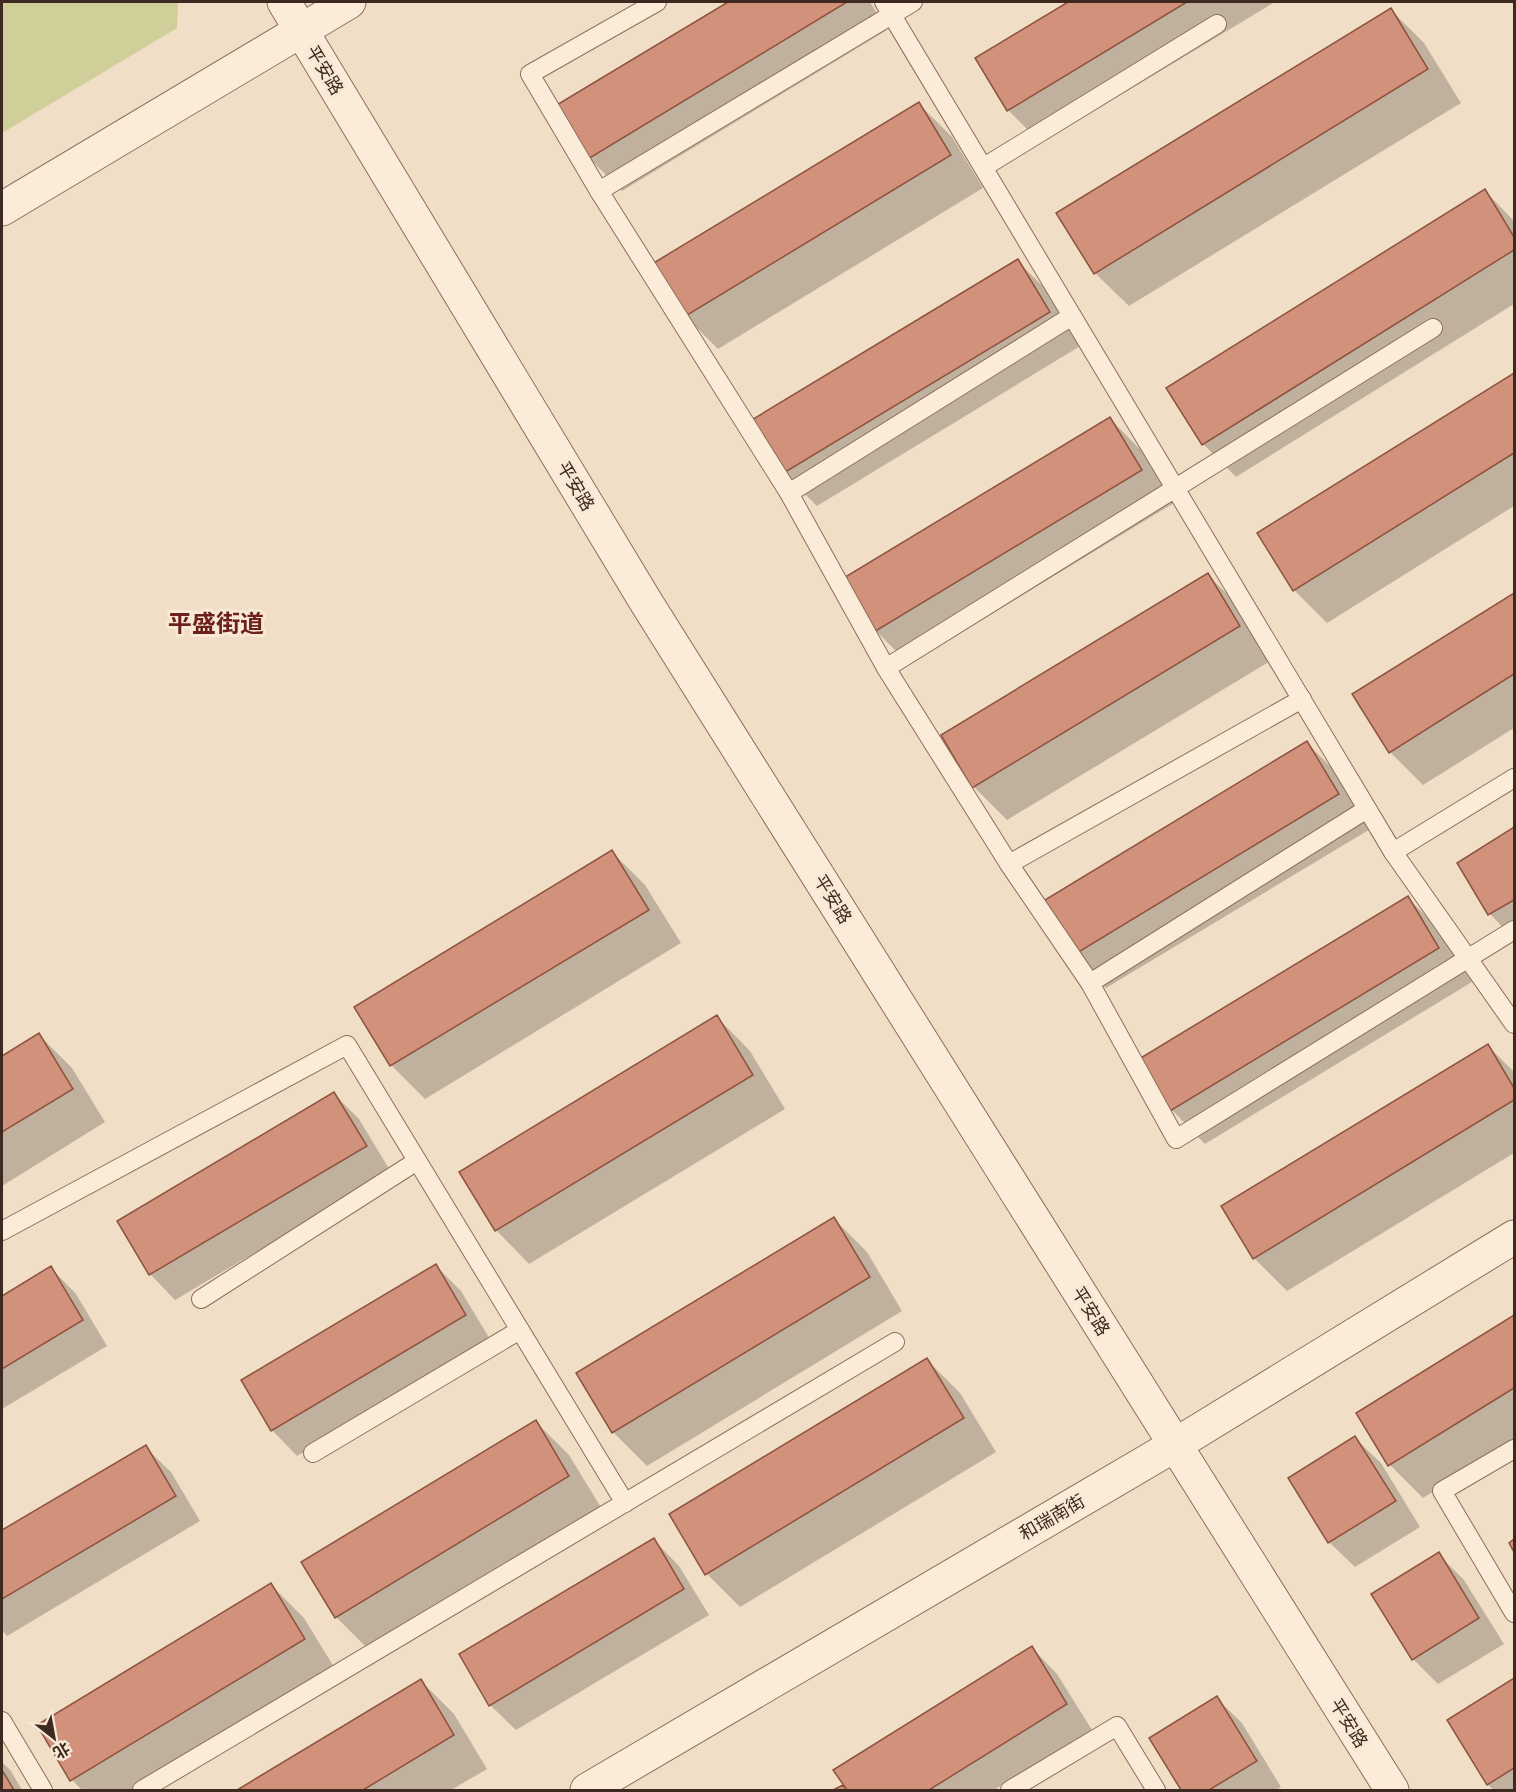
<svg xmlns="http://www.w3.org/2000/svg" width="1516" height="1792" font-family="Merriweather,'Noto Sans SC',serif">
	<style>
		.green { fill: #d0ce99 }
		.shadow { fill: #0003 }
		.building { fill: #d1917a; stroke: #8e533f; stroke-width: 1.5 }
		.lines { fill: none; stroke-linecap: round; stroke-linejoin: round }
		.service-casing { stroke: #8e6e5a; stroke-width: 20 }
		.minor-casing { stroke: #8e6e5a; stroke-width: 35 }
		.service { stroke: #fbecda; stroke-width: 18 }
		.minor { stroke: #fbecda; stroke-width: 33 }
		.labels { text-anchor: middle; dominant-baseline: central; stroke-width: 6; stroke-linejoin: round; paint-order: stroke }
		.street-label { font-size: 18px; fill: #3d291f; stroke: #f8e9d6 }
		.district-label { font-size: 24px; font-weight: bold; fill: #6c211c; stroke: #f8e9d6 }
	</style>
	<rect width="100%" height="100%" fill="#f1dec6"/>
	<polygon class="green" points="2,2 178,2 177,28 2,133"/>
	<g class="shadow">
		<polygon points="731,2 870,2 887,30 622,191 589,158 557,106"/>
		<polygon points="1071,2 1275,2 1041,143 1008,110 977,59"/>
		<polygon points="1391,10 1424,43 1461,103 1129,306 1095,273"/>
		<polygon points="919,104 952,137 983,188 718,349 685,316"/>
		<polygon points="1485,191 1514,221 1514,304 1236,477 1203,444"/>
		<polygon points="1017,261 1051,294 1082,345 817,506 783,473"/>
		<polygon points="1514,375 1514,506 1327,623 1294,590 1259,534"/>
		<polygon points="1110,419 1143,452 1174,503 909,664 876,631"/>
		<polygon points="1208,575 1241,608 1272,660 1007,820 974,787"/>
		<polygon points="1514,595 1514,728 1423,785 1390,752 1354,695"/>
		<polygon points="1307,743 1340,776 1372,828 1106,988 1073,955"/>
		<polygon points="1514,829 1514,939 1490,914 1459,863"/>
		<polygon points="612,852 645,885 681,943 425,1099 391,1065 356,1007"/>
		<polygon points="1408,898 1441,931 1472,982 1205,1144 1172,1110 1141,1059"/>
		<polygon points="717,1017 750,1051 785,1109 529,1264 496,1230 461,1172"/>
		<polygon points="39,1035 72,1068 105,1122 2,1186 2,1058"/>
		<polygon points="1488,1046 1514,1072 1514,1153 1287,1291 1254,1258"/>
		<polygon points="334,1094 359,1119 391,1172 175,1300 150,1274"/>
		<polygon points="834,1219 867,1252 902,1311 647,1466 613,1432 578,1374"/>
		<polygon points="436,1266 461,1291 491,1341 297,1456 272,1430"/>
		<polygon points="51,1268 76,1294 107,1346 2,1409 2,1297"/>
		<polygon points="1514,1317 1514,1442 1423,1498 1390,1465 1358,1413"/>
		<polygon points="927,1360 960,1393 996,1452 740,1607 707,1574"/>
		<polygon points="536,1422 569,1455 602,1509 369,1650 336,1617"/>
		<polygon points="1355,1438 1381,1463 1420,1527 1355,1567 1329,1542"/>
		<polygon points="145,1447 171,1472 200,1521 7,1636 2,1630 2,1532"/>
		<polygon points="654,1540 679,1566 709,1615 516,1730 490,1705"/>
		<polygon points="1438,1554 1464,1580 1504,1644 1438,1684 1413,1659"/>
		<polygon points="271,1585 304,1618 337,1672 142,1790 82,1790 72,1780"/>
		<polygon points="1032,1648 1057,1674 1092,1730 994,1790 836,1790"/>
		<polygon points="1514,1680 1514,1790 1494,1790 1488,1785 1449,1721"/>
		<polygon points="421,1681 454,1714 487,1769 451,1790 240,1790"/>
		<polygon points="1216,1698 1242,1723 1281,1787 1276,1790 1183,1790 1151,1738"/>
		<polygon points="2,1762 11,1771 22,1790 2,1790"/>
	</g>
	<g class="building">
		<polygon points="728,2 847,2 588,159 555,106"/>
		<polygon points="1068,2 1187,2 1007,111 975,58"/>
		<polygon points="1391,8 1428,69 1094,274 1056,213"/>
		<polygon points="919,102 951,155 684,317 652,264"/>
		<polygon points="1485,189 1514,237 1514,250 1202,445 1166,388"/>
		<polygon points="1018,259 1050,312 782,474 750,421"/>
		<polygon points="1514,373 1514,453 1293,591 1257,533"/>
		<polygon points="1110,417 1142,470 874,632 842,579"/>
		<polygon points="1208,573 1240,626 972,788 941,735"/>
		<polygon points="1514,593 1514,674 1389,753 1352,694"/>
		<polygon points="1307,741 1339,794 1072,956 1040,903"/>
		<polygon points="1514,827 1514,900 1488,915 1457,863"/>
		<polygon points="612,850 649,910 390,1066 354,1007"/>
		<polygon points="1408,896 1439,948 1170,1111 1139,1059"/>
		<polygon points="717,1015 753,1075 495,1231 459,1172"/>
		<polygon points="39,1033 73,1089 2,1132 2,1056"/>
		<polygon points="1488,1044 1514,1088 1514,1100 1253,1259 1221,1206"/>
		<polygon points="334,1092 367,1146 149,1275 117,1221"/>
		<polygon points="834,1217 870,1277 612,1433 576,1373"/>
		<polygon points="436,1264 466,1315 271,1431 241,1380"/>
		<polygon points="51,1266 83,1320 2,1369 2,1296"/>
		<polygon points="1514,1315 1514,1388 1388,1466 1356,1413"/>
		<polygon points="927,1358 964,1418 705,1575 669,1514"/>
		<polygon points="536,1420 569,1476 335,1618 301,1562"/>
		<polygon points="1355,1436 1396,1501 1328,1543 1288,1478"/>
		<polygon points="146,1445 176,1496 2,1599 2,1530"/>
		<polygon points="654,1538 684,1589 489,1706 459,1654"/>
		<polygon points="1514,1539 1514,1552 1509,1543"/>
		<polygon points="1439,1552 1479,1618 1412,1660 1371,1594"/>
		<polygon points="271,1583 305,1639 70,1781 37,1725"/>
		<polygon points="1032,1646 1067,1704 929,1790 847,1790 833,1770"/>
		<polygon points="1514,1678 1514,1768 1487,1785 1447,1720"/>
		<polygon points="421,1679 454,1735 363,1790 237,1790"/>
		<polygon points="1217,1696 1257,1761 1209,1790 1181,1790 1149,1738"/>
		<polygon points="2,1770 14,1790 2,1790"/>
		<polygon points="843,1785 847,1790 833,1790"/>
	</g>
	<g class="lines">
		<defs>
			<g id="service">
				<polyline points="657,2 530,74 599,191 789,493 886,668 1009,864 1090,983 1176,1139 1514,930"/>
				<polyline points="884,2 1393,852 1514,1024"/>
				<polyline points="984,167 1217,24"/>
				<polyline points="599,191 913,2"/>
				<polyline points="789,493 1072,316"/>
				<polyline points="886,668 1433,328"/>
				<polyline points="1393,852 1514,778"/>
				<polyline points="1009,864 1302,699"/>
				<polyline points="1090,983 1367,809"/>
				<polyline points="2,1231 347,1045 625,1503"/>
				<polyline points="201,1299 417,1161"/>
				<polyline points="1514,1449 1442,1491 1514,1613"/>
				<polyline points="313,1453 520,1330"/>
				<polyline points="2,1721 43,1790"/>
				<polyline points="142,1790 895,1342"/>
				<polyline points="1010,1790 1117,1726 1156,1790"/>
			</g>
			<g id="minor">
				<polyline points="284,2 646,602 1392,1790"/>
				<polyline points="2,209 349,2"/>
				<polyline points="587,1790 1175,1445 1514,1237"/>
			</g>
		</defs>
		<use href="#service" class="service-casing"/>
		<use href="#minor" class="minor-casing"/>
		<use href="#service" class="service"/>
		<use href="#minor" class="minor"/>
	</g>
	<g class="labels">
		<g class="street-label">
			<text transform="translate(325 70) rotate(59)">平安路</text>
			<text transform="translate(576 486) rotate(59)">平安路</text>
			<text transform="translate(833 899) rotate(58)">平安路</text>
			<text transform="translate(1091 1311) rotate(58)">平安路</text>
			<text transform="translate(1052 1517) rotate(-30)">和瑞南街</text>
			<text transform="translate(1349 1723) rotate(58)">平安路</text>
		</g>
		<g class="district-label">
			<text x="216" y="623">平盛街道</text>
		</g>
	</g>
	<rect width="1516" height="1792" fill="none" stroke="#3d291f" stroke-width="6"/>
	<g transform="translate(54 1738) rotate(149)" stroke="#f8e9d6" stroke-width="4.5" paint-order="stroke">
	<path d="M0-4.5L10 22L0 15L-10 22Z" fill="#3d291f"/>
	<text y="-9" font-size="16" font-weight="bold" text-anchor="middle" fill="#3d291f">北</text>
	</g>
</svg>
